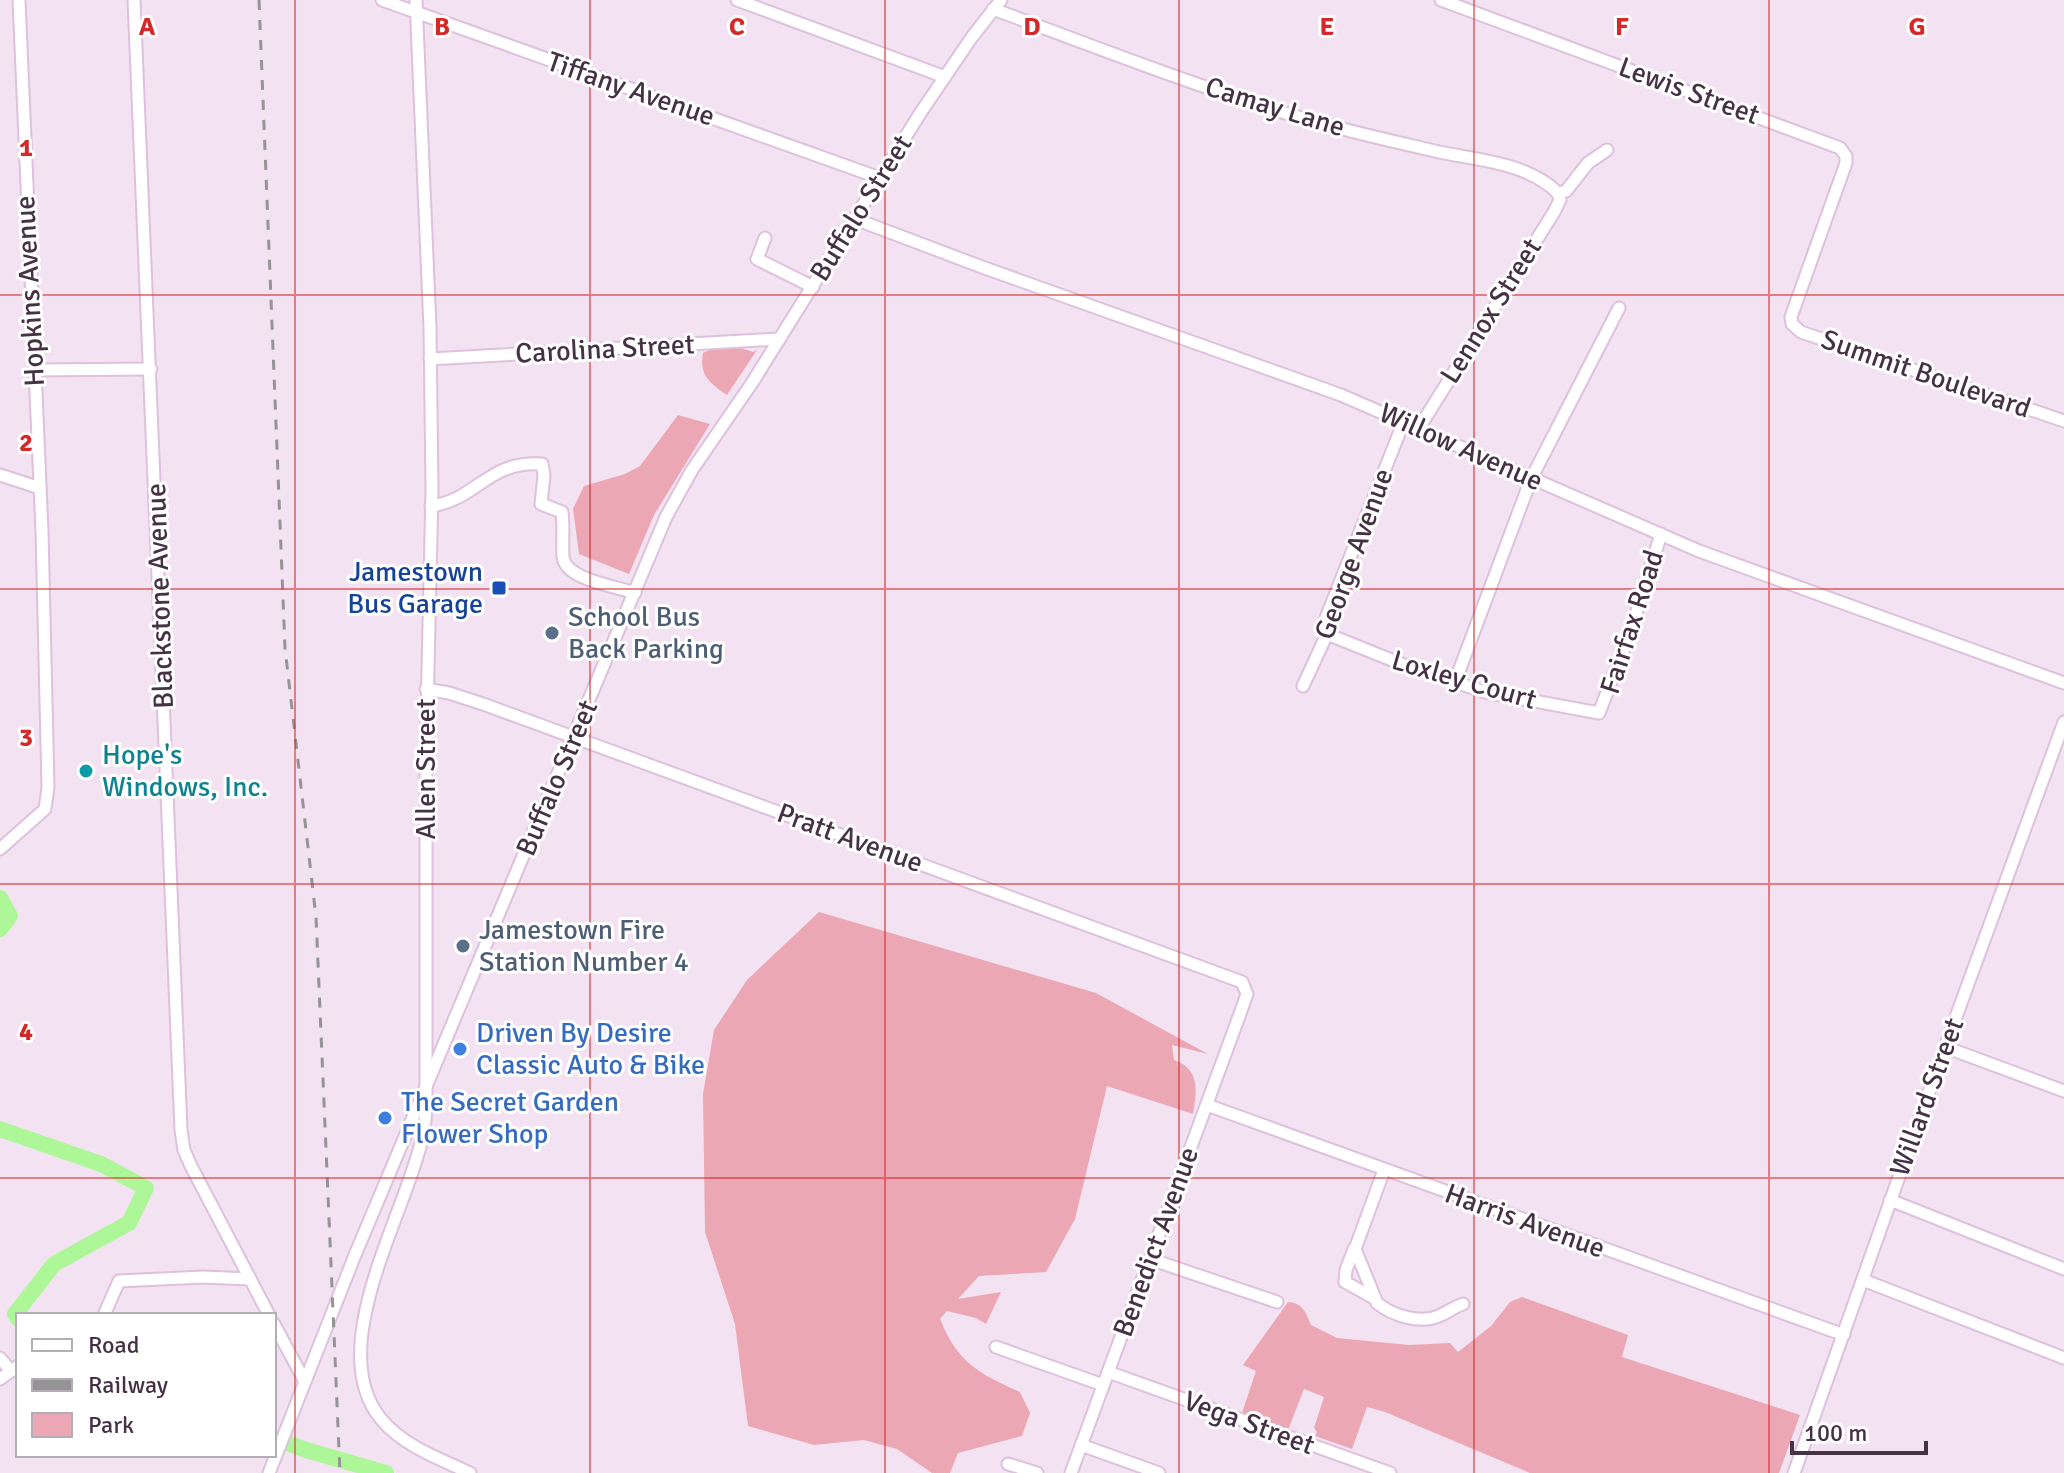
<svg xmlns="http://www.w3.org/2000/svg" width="2064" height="1473" font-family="Signika,sans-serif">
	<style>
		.green { fill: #eca7b4 }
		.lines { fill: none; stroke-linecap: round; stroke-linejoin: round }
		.river { stroke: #aef798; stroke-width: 16 }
		.minor-casing { stroke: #ddc1dd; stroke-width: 15 }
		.minor { stroke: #fff; stroke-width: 11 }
		.rail { stroke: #949494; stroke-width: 3; stroke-dasharray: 10 10; stroke-linecap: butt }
		.grid { fill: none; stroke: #d62828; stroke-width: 2; stroke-opacity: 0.55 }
		.transit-dot { fill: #1a4fb4; stroke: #fff; stroke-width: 3 }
		.service-dot { fill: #5c6f8a; stroke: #fff; stroke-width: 3 }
		.culture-dot { fill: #0f9aa8; stroke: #fff; stroke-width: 3 }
		.shop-dot { fill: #3f7fe0; stroke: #fff; stroke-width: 3 }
		.labels { text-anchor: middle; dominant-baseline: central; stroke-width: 6; stroke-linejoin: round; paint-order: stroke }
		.street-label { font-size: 28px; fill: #453245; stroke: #fff }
		.transit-label { font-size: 28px; fill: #164399; stroke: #fff; text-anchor: end }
		.service-label { font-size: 28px; fill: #4e5e75; stroke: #fff; text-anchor: start }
		.culture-label { font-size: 28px; fill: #0d838f; stroke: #fff; text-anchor: start }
		.shop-label { font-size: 28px; fill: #366cbe; stroke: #fff; text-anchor: start }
		.grid-label { font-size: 26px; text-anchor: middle; font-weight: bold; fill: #d62828; stroke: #fff; stroke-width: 6; stroke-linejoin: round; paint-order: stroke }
	</style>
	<rect width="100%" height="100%" fill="#f3e3f2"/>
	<g class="green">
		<path d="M 716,347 L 741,348 L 753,352 L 757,350 L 727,395 C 710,383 699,376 703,353 Z"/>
		<polygon points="678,415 710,424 654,515 629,574 579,554 573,509 584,486 625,474 640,466"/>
		<path d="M 819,912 L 1096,993 L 1208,1054 L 1172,1045 L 1174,1060 C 1200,1069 1197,1090 1193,1114 L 1107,1086 L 1075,1219 L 1046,1272 L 979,1276 L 958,1299 L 1001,1292 L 986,1324 L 976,1318 L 947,1311 L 940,1319 C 958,1363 978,1373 1020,1392 L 1030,1413 L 1022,1436 L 958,1453 L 950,1473 L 932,1473 L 897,1449 L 864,1440 L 814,1445 L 748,1426 L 735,1324 L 705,1232 L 703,1094 L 714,1030 L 747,980 Z"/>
		<path d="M 1522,1297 L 1628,1335 L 1622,1357 L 1800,1415 L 1779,1473 L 1530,1473 L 1385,1412 L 1367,1407 L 1352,1449 L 1315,1436 L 1317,1432 L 1314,1428 L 1324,1397 L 1304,1389 L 1288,1430 L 1242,1413 L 1256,1371 L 1243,1365 L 1288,1302 C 1303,1303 1306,1313 1311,1325 L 1337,1338 L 1409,1345 L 1450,1343 L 1458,1352 L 1491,1326 L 1510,1302 Z"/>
	</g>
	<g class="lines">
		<g class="river">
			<polyline points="0,898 10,916 0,929"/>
			<polyline points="0,1129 101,1164 146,1188 129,1223 54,1264 15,1314 18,1319"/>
			<polyline points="274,1438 306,1450 386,1473"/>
		</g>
		<defs>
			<g id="minor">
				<polyline points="134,0 181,1130 184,1150 191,1166 269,1315"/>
				<polyline points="382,0 880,178"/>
				<path d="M 416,0 L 430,328 L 432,489 L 426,759 L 426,1108 C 425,1118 425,1129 422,1139 C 405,1215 323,1349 381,1419 C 403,1446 440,1459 470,1473"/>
				<polyline points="737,0 945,77"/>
				<polyline points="1441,0 1840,148 1846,156 1846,163 1791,317 1792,324 1801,332 2064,421"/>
				<path d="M 993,9 C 1090,45 1187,83 1285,113 C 1336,129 1388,140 1439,152 C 1478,160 1528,163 1558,193"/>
				<polyline points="1558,193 1566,191 1588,163 1607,150"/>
				<polyline points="855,219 982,267 1341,395 1699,551 2064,683"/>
				<polyline points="765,238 757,259 813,287"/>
				<polyline points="430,359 779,339"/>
				<polyline points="34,370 151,369"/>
				<polyline points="1419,428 1554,212 1560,200 1558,193"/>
				<polyline points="0,475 40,488"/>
				<path d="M 431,506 C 477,500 488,460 542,464 L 544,475 L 541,504 L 562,512 C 564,527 562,542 563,557 C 566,580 615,586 635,593"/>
				<polyline points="1327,634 1404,665 1485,692 1599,713 1630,633 1661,534"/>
				<polyline points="1455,682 1531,479 1619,308"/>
				<polyline points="1303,686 1327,634 1324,623 1404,421"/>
				<polyline points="426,689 449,693 483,704 1242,982 1247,994 1241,1011 1071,1473"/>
				<polyline points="0,849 45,809 48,787 42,531 19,0"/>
				<polyline points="1945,1047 2064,1091"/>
				<polyline points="1207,1105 1844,1335"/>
				<path d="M 1384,1170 L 1355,1249 L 1377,1303 C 1393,1316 1420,1324 1439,1316 C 1448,1312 1454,1307 1463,1304"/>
				<polyline points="1890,1200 2064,1269"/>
				<polyline points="1354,1249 1346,1270 1345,1282 1374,1298"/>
				<polyline points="1150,1259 1277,1302"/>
				<polyline points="1863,1280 2064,1358"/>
				<polyline points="104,1315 119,1281 203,1277 250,1279"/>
				<polyline points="274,1324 304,1380"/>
				<polyline points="996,1347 1103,1385"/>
				<polyline points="0,1358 11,1371"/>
				<polyline points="1108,1372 1390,1473"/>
				<polyline points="0,1379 18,1366"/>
				<polyline points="1081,1445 1159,1473"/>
				<polyline points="1008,1464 1037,1473"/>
				<polyline points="269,1473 355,1255 666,517 692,470 752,383 921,112 972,37 1001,0"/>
				<polyline points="1794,1473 1945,1047 2064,722"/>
			</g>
		</defs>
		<use href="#minor" class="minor-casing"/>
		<use href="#minor" class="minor"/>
		<polyline class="rail" points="259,0 285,648 316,917 340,1473"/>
	</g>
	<path class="grid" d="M 295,0 L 295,1473M 590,0 L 590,1473M 885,0 L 885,1473M 1179,0 L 1179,1473M 1474,0 L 1474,1473M 1769,0 L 1769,1473M 0,295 L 2064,295M 0,589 L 2064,589M 0,884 L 2064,884M 0,1178 L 2064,1178"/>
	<rect class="transit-dot" x="491" y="580" width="16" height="16" rx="4"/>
	<g class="service-dot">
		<circle cx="552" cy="633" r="8"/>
		<circle cx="463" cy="946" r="8"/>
	</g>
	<circle class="culture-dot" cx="86" cy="771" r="8"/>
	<g class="shop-dot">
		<circle cx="460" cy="1049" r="8"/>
		<circle cx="385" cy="1118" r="8"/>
	</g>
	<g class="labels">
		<g class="street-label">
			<text transform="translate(631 89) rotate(19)">Tiffany Avenue</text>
			<text transform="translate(1689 91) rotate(20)">Lewis Street</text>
			<text transform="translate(1275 107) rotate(17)">Camay Lane</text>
			<text transform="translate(861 208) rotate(-58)">Buffalo Street</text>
			<text transform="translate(30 291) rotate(-93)">Hopkins Avenue</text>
			<text transform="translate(1491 311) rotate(-58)">Lennox Street</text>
			<text transform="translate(605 349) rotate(-3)">Carolina Street</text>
			<text transform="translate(1926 374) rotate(19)">Summit Boulevard</text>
			<text transform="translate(1461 447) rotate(24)">Willow Avenue</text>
			<text transform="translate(1354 554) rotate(-70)">George Avenue</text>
			<text transform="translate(160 596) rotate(-92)">Blackstone Avenue</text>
			<text transform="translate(1632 622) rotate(-72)">Fairfax Road</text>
			<text transform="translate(1464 680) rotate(16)">Loxley Court</text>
			<text transform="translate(426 769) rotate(-90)">Allen Street</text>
			<text transform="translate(557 778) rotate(-67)">Buffalo Street</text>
			<text transform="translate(850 838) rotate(20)">Pratt Avenue</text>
			<text transform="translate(1927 1097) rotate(-70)">Willard Street</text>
			<text transform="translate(1525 1221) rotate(20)">Harris Avenue</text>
			<text transform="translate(1156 1242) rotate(-70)">Benedict Avenue</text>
			<text transform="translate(1249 1423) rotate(20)">Vega Street</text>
		</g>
		<g class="transit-label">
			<text x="483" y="572">Jamestown<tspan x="483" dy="32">Bus Garage</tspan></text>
		</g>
		<g class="service-label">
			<text x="568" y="617">School Bus<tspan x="568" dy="32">Back Parking</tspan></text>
			<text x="479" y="930">Jamestown Fire<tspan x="479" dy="32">Station Number 4</tspan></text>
		</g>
		<g class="culture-label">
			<text x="102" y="755">Hope's<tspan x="102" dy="32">Windows, Inc.</tspan></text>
		</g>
		<g class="shop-label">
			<text x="476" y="1033">Driven By Desire<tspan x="476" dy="32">Classic Auto &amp; Bike</tspan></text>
			<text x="401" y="1102">The Secret Garden<tspan x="401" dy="32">Flower Shop</tspan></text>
		</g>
	</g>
	<g class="grid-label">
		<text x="147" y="35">A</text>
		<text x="442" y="35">B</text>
		<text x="737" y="35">C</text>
		<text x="1032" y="35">D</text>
		<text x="1327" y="35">E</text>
		<text x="1622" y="35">F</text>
		<text x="1917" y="35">G</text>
		<text x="26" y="156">1</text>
		<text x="26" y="451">2</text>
		<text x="26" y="746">3</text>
		<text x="26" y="1040">4</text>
	</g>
	<rect x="16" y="1313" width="260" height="144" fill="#ffffff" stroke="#b5adb5" stroke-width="2"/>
	<rect x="32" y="1339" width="40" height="12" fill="#ffffff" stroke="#b5adb5" stroke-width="2"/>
	<text x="88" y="1353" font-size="24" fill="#453245">Road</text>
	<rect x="32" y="1379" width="40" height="12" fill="#949494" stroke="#b5adb5" stroke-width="2"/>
	<text x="88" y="1393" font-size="24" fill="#453245">Railway</text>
	<rect x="32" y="1413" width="40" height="24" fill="#eca7b4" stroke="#b5adb5" stroke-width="2"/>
	<text x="88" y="1433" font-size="24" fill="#453245">Park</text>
	<path d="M1792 1441v12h134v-12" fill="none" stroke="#453245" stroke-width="4"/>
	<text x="1804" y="1441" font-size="24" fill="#453245" stroke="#ffffff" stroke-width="6" paint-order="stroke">100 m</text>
</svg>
